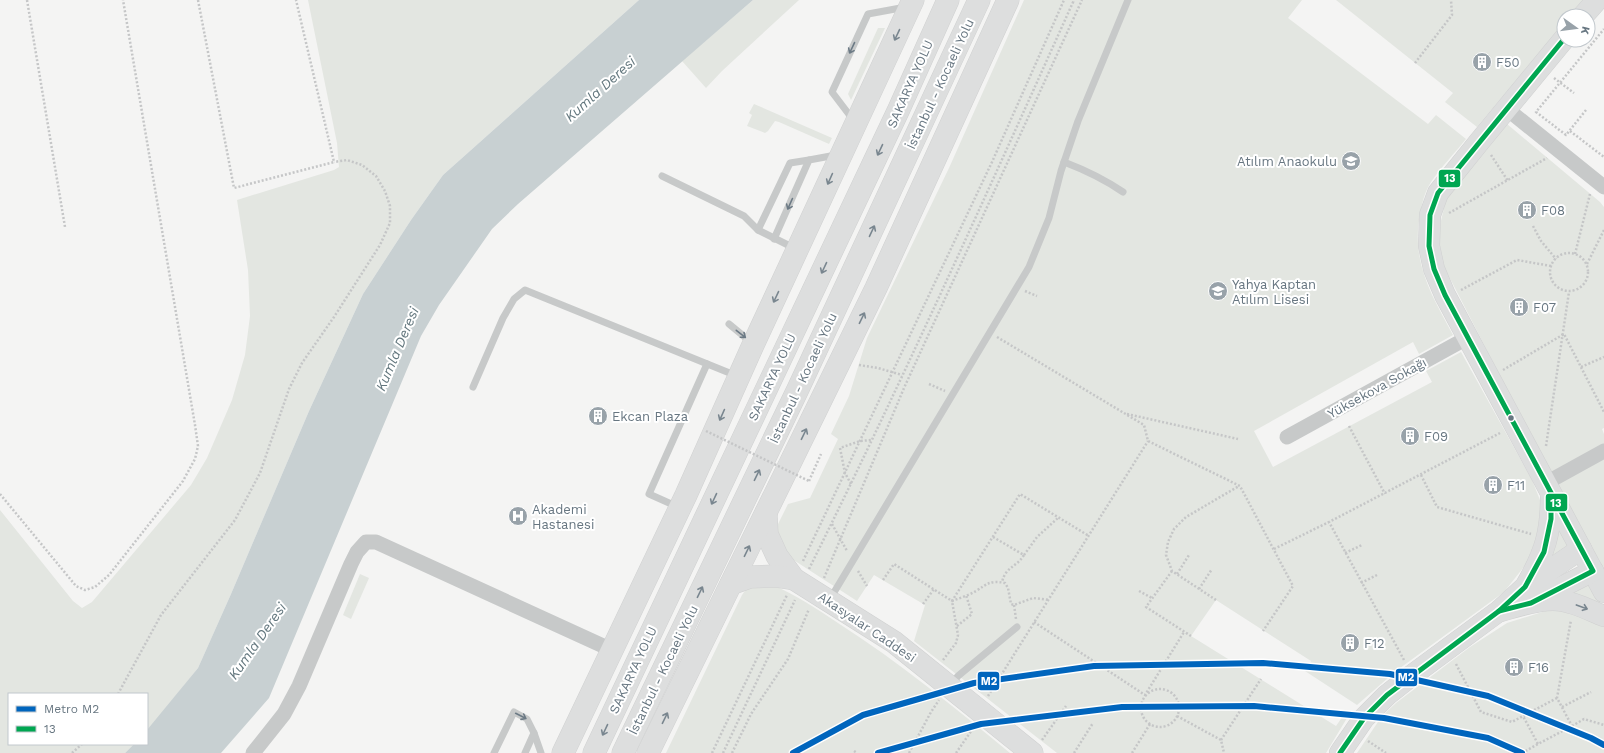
<svg xmlns="http://www.w3.org/2000/svg" width="1604" height="753" font-family="'Work Sans',sans-serif">
	<style>
		.green { fill: #e3e6e1 }
		.water { fill: #c8d0d2 }
		.lines { fill: none; stroke-linecap: round; stroke-linejoin: round }
		.secondary-casing { stroke: #d0d1d1; stroke-width: 22 }
		.primary-casing { stroke: #d0d1d1; stroke-width: 23 }
		.highway-casing { stroke: #d0d1d1; stroke-width: 23 }
		.path { stroke: #c5c6c7; stroke-width: 2.5; stroke-dasharray: 2 2; stroke-linecap: butt }
		.lane { stroke: #c7c9c9; stroke-width: 7 }
		.street { stroke: #c7c9c9; stroke-width: 15 }
		.secondary { stroke: #dddede; stroke-width: 21 }
		.primary { stroke: #dddede; stroke-width: 22 }
		.highway { stroke: #dddede; stroke-width: 22 }
		.path-bridge { stroke: #c5c6c7; stroke-width: 2.5; stroke-dasharray: 2 2; stroke-linecap: butt }
		.bus-1-casing { stroke: #fff; stroke-width: 8 }
		.bus-1 { stroke: #00a651; stroke-width: 5 }
		.metro-1-casing { stroke: #fff; stroke-width: 9 }
		.metro-1 { stroke: #0065bd; stroke-width: 6 }
		.oneway { stroke: #79868f }
		.oneway2 { stroke: #6c7a85 }
		.bus-dot { fill: #677681; stroke: #fff; stroke-width: 1.5 }
		.labels { text-anchor: middle; dominant-baseline: central; stroke-width: 4; stroke-linejoin: round; paint-order: stroke }
		.poi-label { font-size: 13px; fill: #677681; stroke: #fff; text-anchor: start }
		.street-label { font-size: 13px; fill: #677681; stroke: #fff }
		.water-label { font-size: 14px; font-style: italic; fill: #63777e; stroke: #fff }
		.line-badge { stroke: #fff; stroke-width: 1.5 }
		.badge-label { font-size: 11px; text-anchor: middle; font-weight: bold; fill: #fff }
	</style>
	<rect width="100%" height="100%" fill="#f4f4f3"/>
	<g class="green">
		<polygon points="308,0 639,0 443,175 411,220 363,294 309,411 231,594 198,668 154,723 147,730 147,694 9,694 9,744 134,744 125,753 0,753 0,510 73,601 82,608 92,602 191,485 207,458 232,400 245,355 250,316 248,270 237,200 334,170 339,167 337,143"/>
		<polygon points="753,0 799,0 722,71 706,88 682,61"/>
		<path d="M 1024,0 L 1302,0 L 1288,18 L 1428,124 L 1436,115 L 1466,139 C 1455,153 1441,167 1431,182 C 1425,191 1422,203 1420,214 C 1411,262 1431,294 1453,335 L 1419,354 L 1413,342 L 1254,431 L 1273,467 L 1432,382 L 1426,371 L 1461,352 L 1532,480 L 1540,500 L 1540,517 L 1537,536 L 1527,563 L 1504,592 L 1396,671 L 1357,705 L 1305,671 L 1311,661 L 1216,600 L 1191,636 L 1336,726 L 1343,716 L 1347,718 L 1326,753 L 1057,753 L 914,641 L 925,605 L 874,575 L 857,601 L 792,559 L 777,540 L 778,524 L 788,504 L 810,498 L 838,439 L 831,434 L 849,396 L 867,338 L 949,168 Z"/>
		<polygon points="1336,0 1583,0 1570,16 1564,16 1564,23 1477,127 1445,102 1453,93"/>
		<polygon points="878,28 885,28 851,100 848,94"/>
		<polygon points="754,104 832,138 829,144 779,122 775,121 768,131 765,133 747,126 752,115 749,113"/>
		<polygon points="1507,124 1600,202 1604,207 1604,428 1602,429 1604,434 1604,445 1551,475 1438,255 1438,233 1447,196"/>
		<polygon points="1604,457 1604,569 1555,483"/>
		<polygon points="1556,522 1571,549 1545,567"/>
		<polygon points="360,574 369,578 351,619 343,615"/>
		<polygon points="1587,581 1603,607 1558,595"/>
		<path d="M 773,585 C 796,595 817,609 838,623 C 899,662 954,707 1010,753 L 666,753 L 742,595 L 747,588 Z"/>
		<polygon points="1552,609 1576,612 1604,625 1604,753 1357,753 1382,716 1396,703 1470,647 1507,623"/>
	</g>
	<polygon class="water" points="639,0 753,0 518,204 492,229 439,305 421,336 269,698 221,753 125,753 134,744 147,744 147,730 198,668 231,594 309,411 363,294 411,220 443,175"/>
	<g class="lines">
		<defs>
			<g id="secondary">
				<polyline points="1583,16 1597,0"/>
				<polyline points="1564,39 1479,142 1438,193 1430,215 1429,246 1434,269 1445,295 1604,592"/>
				<path d="M 1527,584 C 1545,552 1551,533 1551,496"/>
				<polyline points="1536,600 1593,571"/>
				<path d="M 1501,611 C 1518,606 1536,600 1553,600 C 1570,600 1589,610 1604,616"/>
				<polyline points="1340,753 1364,718 1387,695 1411,676 1499,611 1525,587 1581,549"/>
			</g>
			<g id="primary">
				<polyline points="766,513 767,534 777,556 794,579"/>
				<polyline points="731,584 750,577 775,576 794,579 894,642 1032,753"/>
			</g>
			<g id="highway">
				<polyline points="563,753 686,495 753,345 913,0"/>
				<polyline points="594,753 899,109 948,0"/>
				<polyline points="623,753 798,389 979,0"/>
				<polyline points="648,753 876,288 1008,0"/>
			</g>
		</defs>
		<use href="#secondary" class="secondary-casing"/>
		<use href="#primary" class="primary-casing"/>
		<use href="#highway" class="highway-casing"/>
		<g class="path">
			<polyline points="27,0 65,227"/>
			<polyline points="198,0 234,188 334,162 296,0"/>
			<polyline points="1415,63 1452,15 1451,0"/>
			<polyline points="1554,78 1574,93"/>
			<polyline points="1586,110 1566,135 1536,112 1604,29"/>
			<polyline points="1570,131 1604,157"/>
			<polyline points="1491,155 1508,181"/>
			<polyline points="1449,213 1547,158"/>
			<polyline points="1533,226 1541,241 1556,259"/>
			<circle cx="1569" cy="272" r="19"/>
			<polyline points="1575,254 1590,194"/>
			<polyline points="1587,264 1604,230"/>
			<polyline points="1461,290 1517,260 1551,266"/>
			<polyline points="1025,291 1037,296"/>
			<polyline points="997,337 1144,425 1148,441 1240,486 1293,586 1263,631"/>
			<polyline points="859,365 878,368 902,375"/>
			<polyline points="1581,367 1604,357"/>
			<polyline points="1503,370 1564,334 1604,412"/>
			<polyline points="929,384 945,391"/>
			<polyline points="1127,414 1238,439"/>
			<polyline points="1349,426 1385,494"/>
			<polyline points="1546,446 1569,292"/>
			<polyline points="1421,475 1437,507 1531,534"/>
			<polyline points="809,481 821,454"/>
			<polyline points="851,484 845,473 840,448 860,441 872,440"/>
			<polyline points="0,494 76,586 85,590 95,587 109,575 183,481 195,459 198,446 195,425 123,0"/>
			<polyline points="832,524 847,551"/>
			<path d="M 993,537 L 1024,555 C 1016,568 1006,566 1002,582"/>
			<polyline points="1274,549 1329,522"/>
			<polyline points="1345,553 1362,545"/>
			<polyline points="1024,555 1037,537 1059,517"/>
			<polyline points="803,561 992,162 1064,0"/>
			<path d="M 809,569 C 902,382 988,191 1074,0"/>
			<polyline points="858,571 867,586"/>
			<polyline points="1172,571 1146,607 1191,636"/>
			<polyline points="1177,574 1189,555"/>
			<polyline points="824,578 904,388 1082,0"/>
			<polyline points="883,580 894,564 952,601 1020,494 1089,536"/>
			<polyline points="1361,583 1377,575"/>
			<polyline points="1199,589 1212,569"/>
			<polyline points="1139,591 1152,598"/>
			<polyline points="1216,600 1172,571 1166,555 1168,542 1174,529 1186,517 1239,486"/>
			<polyline points="923,604 934,589"/>
			<polyline points="1014,605 1016,619"/>
			<polyline points="1034,622 1145,695 1184,632"/>
			<polyline points="957,626 972,614 966,595"/>
			<path d="M 943,660 L 956,643 L 958,635 L 952,601 C 960,598 969,595 976,591 C 987,584 990,580 1005,583 L 1008,588 L 1011,604 L 1014,605 L 1033,598 L 1049,600"/>
			<polyline points="1404,660 1329,522 1500,433"/>
			<polyline points="1456,664 1481,712 1512,722 1523,716"/>
			<circle cx="1160" cy="708" r="19"/>
			<polyline points="118,694 161,615 235,520 260,473 289,389 302,363 334,317 380,245 390,223 390,206 385,191 376,176 362,165 347,160 334,162"/>
			<polyline points="988,696 1148,441"/>
			<polyline points="1557,698 1523,716 1538,744 1572,726 1557,698 1571,620"/>
			<polyline points="1562,707 1591,692"/>
			<polyline points="1177,716 1221,740 1224,753"/>
			<polyline points="1572,726 1584,719 1604,725"/>
			<polyline points="1042,740 1066,706"/>
			<polyline points="1221,740 1261,679"/>
			<polyline points="1368,741 1386,753"/>
			<polyline points="854,751 857,753"/>
			<polyline points="72,753 82,744"/>
			<polyline points="712,753 787,595"/>
			<polyline points="723,753 795,600"/>
			<polyline points="732,753 751,714 788,659 809,609"/>
			<polyline points="909,753 931,712 939,700"/>
			<polyline points="956,753 974,727"/>
			<polyline points="1074,753 1093,723"/>
			<polyline points="1132,753 1150,724"/>
			<polyline points="1522,753 1538,744"/>
		</g>
		<g class="lane">
			<polyline points="854,121 832,92 868,14 906,7"/>
			<path d="M 1064,162 C 1085,170 1104,179 1123,192"/>
			<polyline points="662,176 744,216 758,230 796,249"/>
			<polyline points="758,230 790,163 809,160"/>
			<polyline points="774,239 809,160 836,155"/>
			<polyline points="729,324 752,343"/>
			<polyline points="473,387 503,318 514,299 525,290 737,376"/>
			<polyline points="678,507 649,494 707,364"/>
			<polyline points="830,599 1029,267 1049,218 1061,171 1078,121 1128,0"/>
			<polyline points="951,685 958,676 1017,627"/>
			<polyline points="534,733 541,753"/>
			<polyline points="494,753 514,712 527,719 534,733 525,753"/>
		</g>
		<g class="street">
			<polyline points="1507,109 1604,187"/>
			<polyline points="1287,437 1467,338"/>
			<polyline points="1546,483 1604,451"/>
			<polyline points="253,753 284,714 299,686 351,564 357,552 366,542 376,542 612,650"/>
		</g>
		<use href="#secondary" class="secondary"/>
		<use href="#primary" class="primary"/>
		<use href="#highway" class="highway"/>
		<polyline class="path-bridge" points="706,431 809,481"/>
		<defs>
			<g id="bus-1">
				<polyline points="1499,611 1531,603 1593,571 1445,295 1434,269 1429,246 1430,215 1438,193 1564,39"/>
				<polyline points="1340,753 1364,718 1387,695 1499,611 1525,587 1544,552 1551,519 1551,496"/>
			</g>
		</defs>
		<use href="#bus-1" class="bus-1-casing"/>
		<use href="#bus-1" class="bus-1"/>
		<defs>
			<g id="metro-1">
				<polyline points="793,753 863,715 974,683 1094,666 1263,663 1390,674 1488,696 1591,738 1604,745"/>
				<polyline points="878,753 981,724 1122,707 1254,706 1384,718 1488,738 1522,753"/>
			</g>
		</defs>
		<use href="#metro-1" class="metro-1-casing"/>
		<use href="#metro-1" class="metro-1"/>
	</g>
	<defs><path id="oneway-shaft" d="M-6 0H5M1.5-3L5.5 0L1.5 3" fill="none" stroke-width="1.6" stroke-linecap="round" stroke-linejoin="round"/></defs>
	<g class="oneway">
		<use href="#oneway-shaft" transform="translate(897 35) rotate(115)"/>
		<use href="#oneway-shaft" transform="translate(880 150) rotate(115)"/>
		<use href="#oneway-shaft" transform="translate(830 179) rotate(114)"/>
		<use href="#oneway-shaft" transform="translate(872 231) rotate(-65)"/>
		<use href="#oneway-shaft" transform="translate(824 268) rotate(115)"/>
		<use href="#oneway-shaft" transform="translate(776 297) rotate(115)"/>
		<use href="#oneway-shaft" transform="translate(862 318) rotate(-64)"/>
		<use href="#oneway-shaft" transform="translate(722 415) rotate(114)"/>
		<use href="#oneway-shaft" transform="translate(804 434) rotate(-64)"/>
		<use href="#oneway-shaft" transform="translate(757 475) rotate(-64)"/>
		<use href="#oneway-shaft" transform="translate(714 499) rotate(115)"/>
		<use href="#oneway-shaft" transform="translate(747 551) rotate(-64)"/>
		<use href="#oneway-shaft" transform="translate(700 592) rotate(-64)"/>
		<use href="#oneway-shaft" transform="translate(1582 607) rotate(20)"/>
		<use href="#oneway-shaft" transform="translate(665 718) rotate(-64)"/>
		<use href="#oneway-shaft" transform="translate(605 730) rotate(115)"/>
	</g>
	<g class="oneway2">
		<use href="#oneway-shaft" transform="translate(852 48) rotate(115)"/>
		<use href="#oneway-shaft" transform="translate(790 204) rotate(114)"/>
		<use href="#oneway-shaft" transform="translate(741 334) rotate(38)"/>
		<use href="#oneway-shaft" transform="translate(521 716) rotate(27)"/>
	</g>
	<defs>
		<symbol id="building-disc" viewBox="-11 -11 22 22"><circle r="9.5" fill="#98a2a9" stroke="#fff"/><path d="M-4-6H4V6H1V3H-1V6H-4ZM-2.5-4.3h1.7v1.8h-1.7ZM.8-4.3h1.7v1.8H.8ZM-2.5-1h1.7V.8h-1.7ZM.8-1h1.7V.8H.8Z" fill="#fff"/></symbol>
		<symbol id="school-disc" viewBox="-11 -11 22 22"><circle r="9.5" fill="#98a2a9" stroke="#fff"/><path d="M0-5L7-2L0 1L-7-2ZM-4 1L0 2.5L4 1V4Q0 6-4 4Z" fill="#fff"/></symbol>
		<symbol id="hospital-disc" viewBox="-11 -11 22 22"><circle r="9.5" fill="#98a2a9" stroke="#fff"/><path d="M-5-5h3v3.5h4V-5h3V5h-3V1.5h-4V5h-3Z" fill="#fff"/></symbol>
	</defs>
	<g fill-rule="evenodd">
		<use href="#building-disc" x="1471" y="51" width="22" height="22"/>
		<use href="#school-disc" x="1340" y="150" width="22" height="22"/>
		<use href="#building-disc" x="1516" y="199" width="22" height="22"/>
		<use href="#school-disc" x="1207" y="280" width="22" height="22"/>
		<use href="#building-disc" x="1508" y="296" width="22" height="22"/>
		<use href="#building-disc" x="587" y="405" width="22" height="22"/>
		<use href="#building-disc" x="1399" y="425" width="22" height="22"/>
		<use href="#building-disc" x="1482" y="474" width="22" height="22"/>
		<use href="#hospital-disc" x="507" y="505" width="22" height="22"/>
		<use href="#building-disc" x="1339" y="632" width="22" height="22"/>
		<use href="#building-disc" x="1503" y="656" width="22" height="22"/>
	</g>
	<circle class="bus-dot" cx="1511" cy="418" r="3.5"/>
	<g class="labels">
		<g class="poi-label">
			<text x="1496" y="62">F50</text>
			<text x="1337" y="161" text-anchor="end">Atılım Anaokulu</text>
			<text x="1541" y="210">F08</text>
			<text x="1232" y="284">Yahya Kaptan<tspan x="1232" dy="15">Atılım Lisesi</tspan></text>
			<text x="1533" y="307">F07</text>
			<text x="612" y="416">Ekcan Plaza</text>
			<text x="1424" y="436">F09</text>
			<text x="1507" y="485">F11</text>
			<text x="532" y="509">Akademi<tspan x="532" dy="15">Hastanesi</tspan></text>
			<text x="1364" y="643">F12</text>
			<text x="1528" y="667">F16</text>
		</g>
		<g class="street-label">
			<text transform="translate(910 84) rotate(-66)">SAKARYA YOLU</text>
			<text transform="translate(940 84) rotate(-65)">İstanbul - Kocaeli Yolu</text>
			<text transform="translate(772 377) rotate(-65)">SAKARYA YOLU</text>
			<text transform="translate(803 378) rotate(-65)">İstanbul - Kocaeli Yolu</text>
			<text transform="translate(1377 388) rotate(-29)">Yüksekova Sokağı</text>
			<text transform="translate(867 627) rotate(34)">Akasyalar Caddesi</text>
			<text transform="translate(633 670) rotate(-65)">SAKARYA YOLU</text>
			<text transform="translate(663 670) rotate(-64)">İstanbul - Kocaeli Yolu</text>
		</g>
		<g class="water-label">
			<text transform="translate(600 89) rotate(-42)">Kumla Deresi</text>
			<text transform="translate(397 349) rotate(-67)">Kumla Deresi</text>
			<text transform="translate(257 641) rotate(-55)">Kumla Deresi</text>
		</g>
	</g>
	<g class="line-badge">
		<rect x="1438" y="169" width="23" height="19" rx="4" fill="#00a651"/>
		<rect x="1545" y="493" width="23" height="19" rx="4" fill="#00a651"/>
		<rect x="1395" y="668" width="23" height="19" rx="4" fill="#0065bd"/>
		<rect x="977" y="671" width="23" height="20" rx="4" fill="#0065bd"/>
	</g>
	<g class="badge-label">
		<text x="1450" y="182">13</text>
		<text x="1556" y="507">13</text>
		<text x="1406" y="681">M2</text>
		<text x="989" y="685">M2</text>
	</g>
	<rect x="8" y="693" width="140" height="52" fill="#ffffff" stroke="#c2c8cd"/>
	<rect x="16" y="706" width="20" height="6" fill="#0065bd" stroke="#c2c8cd"/>
	<text x="44" y="713" font-size="12" fill="#677681">Metro M2</text>
	<rect x="16" y="726" width="20" height="6" fill="#00a651" stroke="#c2c8cd"/>
	<text x="44" y="733" font-size="12" fill="#677681">13</text>
	<g transform="translate(1576 28) rotate(104)"><circle r="19" fill="#ffffff" stroke="#c2c8cd"/>
	<path d="M0-3L7 15L0 10L-7 15Z" fill="#98a2a9"/>
	<text y="-6" font-size="11" font-weight="bold" text-anchor="middle" fill="#677681">K</text>
	</g>
</svg>
